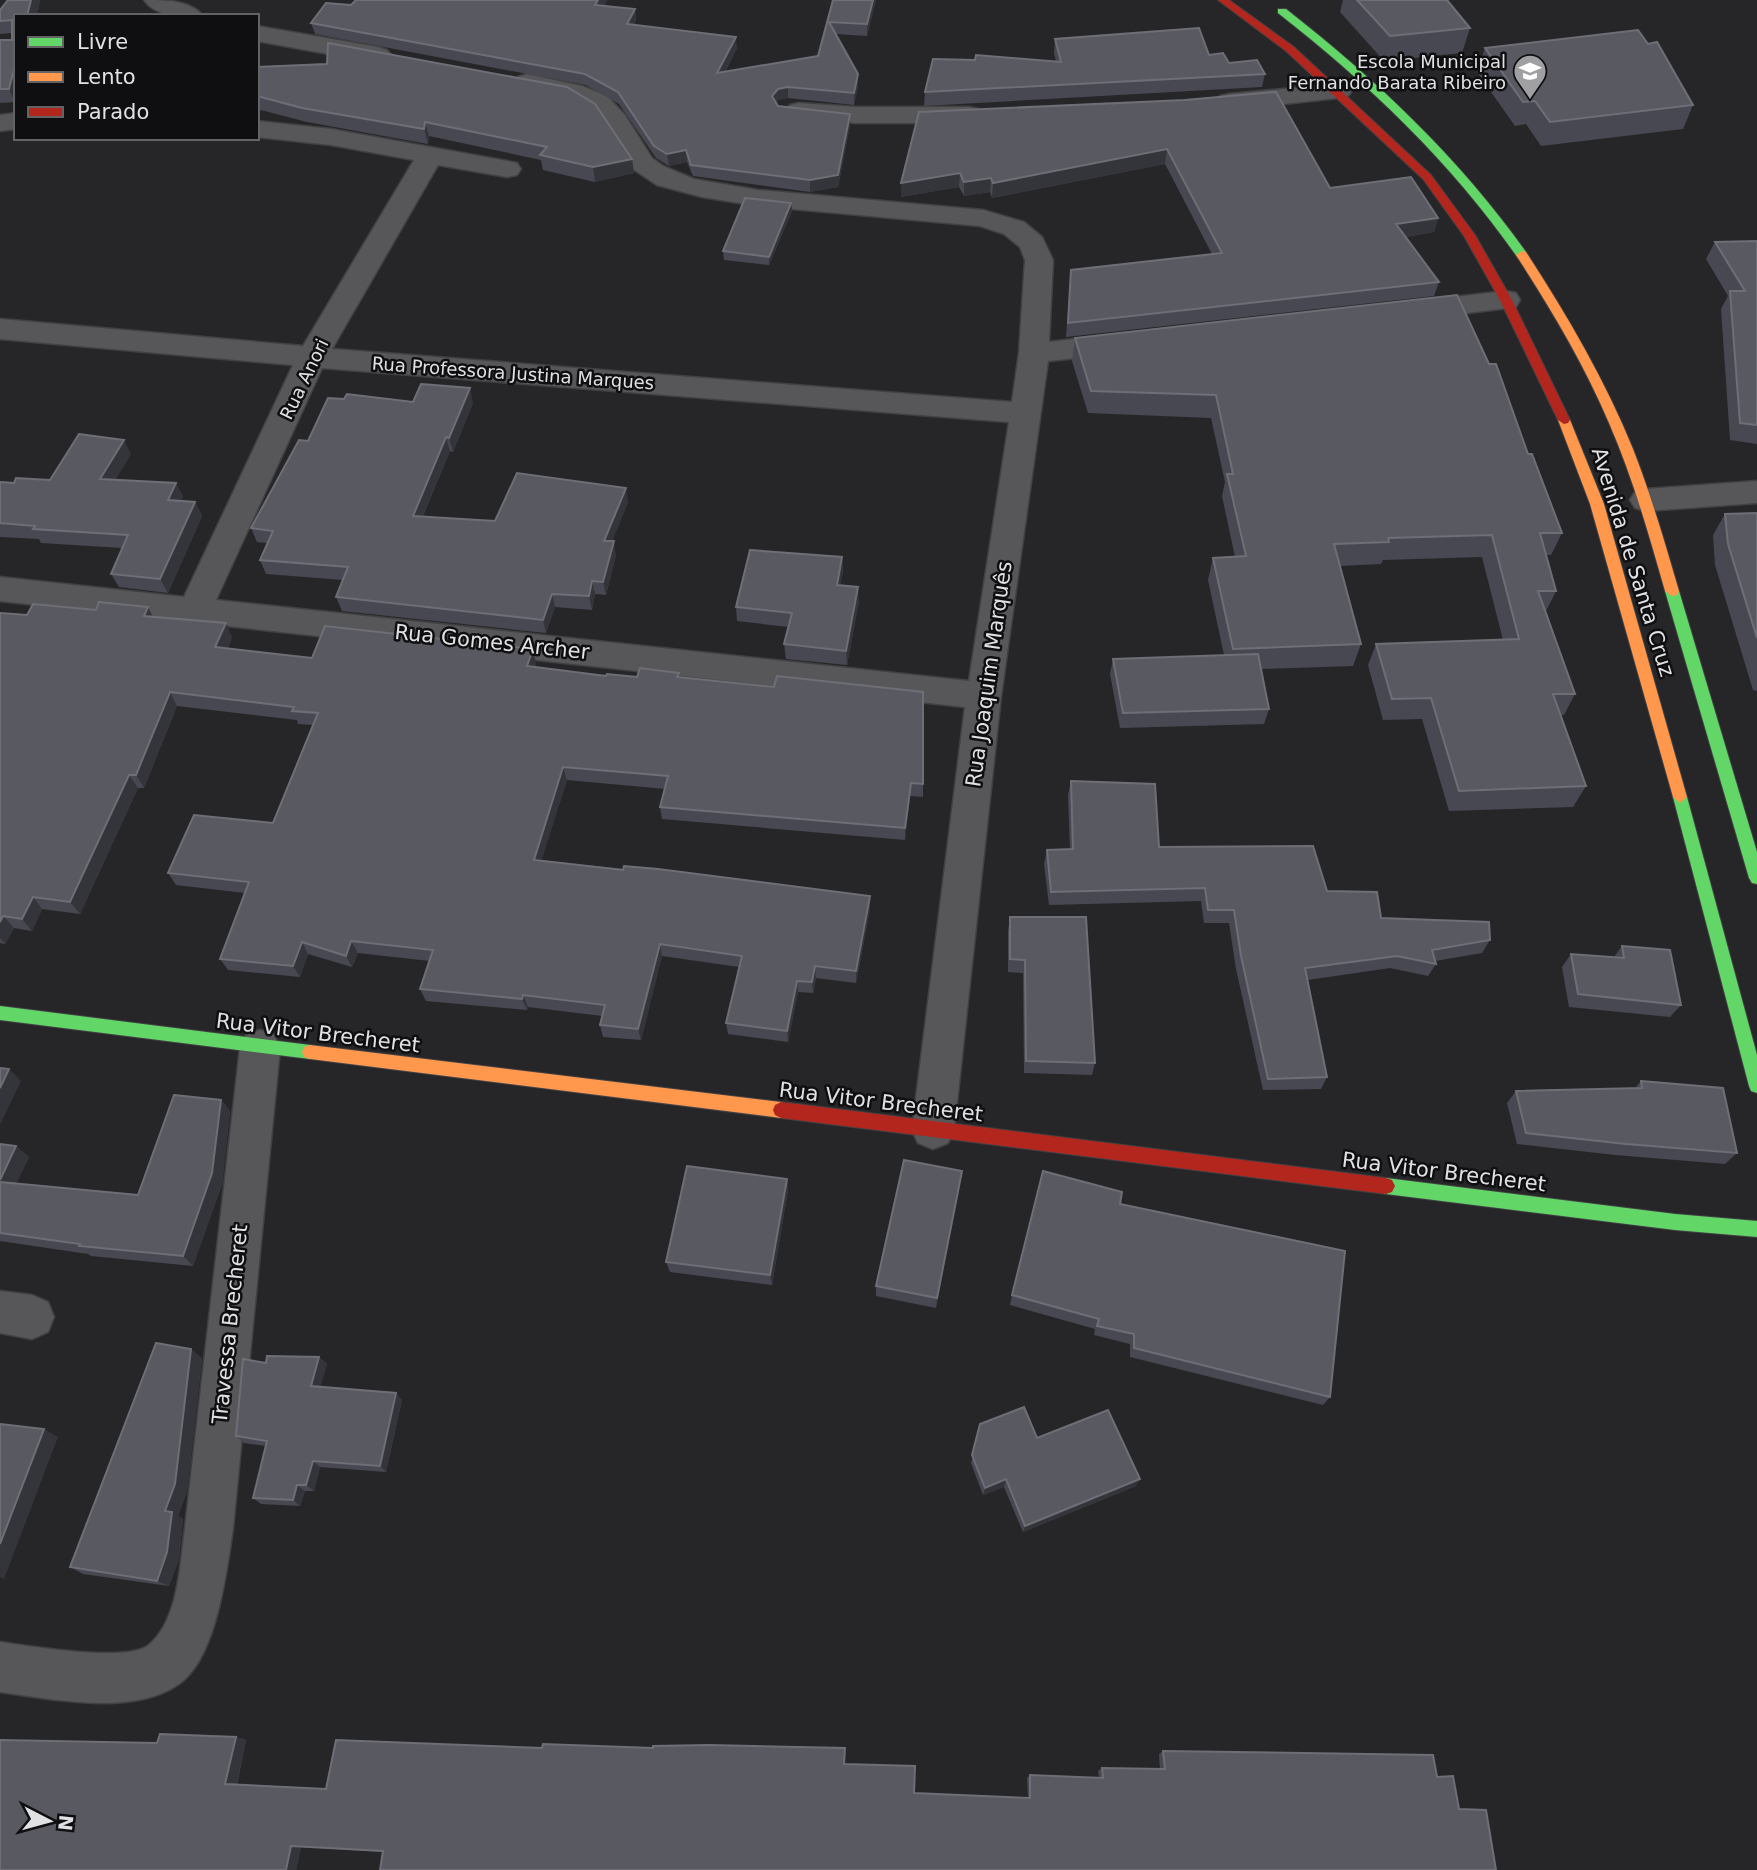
<svg xmlns="http://www.w3.org/2000/svg" width="1757" height="1870" font-family="'DejaVu Sans',sans-serif">
	<style>
		.lines { fill: none; stroke-linecap: round; stroke-linejoin: round }
		.street-casing { stroke: #414144; stroke-width: 3 }
		.fast-casing { stroke: #414144; stroke-width: 2 }
		.slow-casing { stroke: #414144; stroke-width: 2 }
		.jam-casing { stroke: #414144; stroke-width: 2 }
		.street { fill: #575759; fill-rule: evenodd }
		.fast { fill: #63d668; fill-rule: evenodd }
		.slow { fill: #ff974d; fill-rule: evenodd }
		.jam { fill: #b3261e; fill-rule: evenodd }
		.wall { fill: #484852 }
		.shaded-wall { fill: #34343b }
		.building { fill: #595962; stroke: #6e6e76; stroke-width: 2 }
		.labels { text-anchor: middle; dominant-baseline: central; stroke-width: 5; stroke-linejoin: round; paint-order: stroke }
		.far-poi-label { font-size: 18px; fill: #e1e1e4; stroke: #0f0f11; text-anchor: end }
		.far-street-label { font-size: 18px; fill: #e1e1e4; stroke: #0f0f11 }
		.street-label { font-size: 21px; fill: #e1e1e4; stroke: #0f0f11 }
	</style>
	<rect width="100%" height="100%" fill="#262629"/>
	<g class="lines">
		<defs>
			<g id="street">
				<path d="M 144,0 C 163,0 191,0 203,16 C 184,16 156,18 144,0 Z"/>
				<polygon points="257,26 378,47 387,50 391,55 387,60 378,63 257,41"/>
				<path d="M 527,74 L 582,86 L 607,96 L 625,115 L 652,158 L 663,166 L 694,179 L 758,190 L 983,210 L 1024,222 L 1042,237 L 1053,260 L 1049,342 L 1125,333 L 1135,336 L 1140,343 L 1135,350 L 1125,353 L 1048,361 L 1001,696 L 954,1130 L 948,1143 L 933,1149 L 918,1143 L 912,1130 L 965,707 L 0,601 L 0,577 L 184,597 L 293,365 L 0,339 L 0,319 L 303,346 L 414,160 L 331,145 L 257,137 L 257,121 L 331,129 L 507,161 L 517,163 L 521,169 L 517,175 L 507,177 L 438,165 L 332,349 L 1012,402 L 1019,353 L 1025,260 L 1020,247 L 1004,234 L 980,226 L 758,206 L 702,197 L 657,185 L 633,169 L 604,123 L 589,108 L 563,96 L 518,87 L 514,82 L 518,77 ZM 322,368 L 1009,422 L 969,681 L 216,600 Z"/>
				<polygon points="1338,84 1347,87 1351,92 1347,97 1229,110 1220,108 1216,102 1220,96 1229,94"/>
				<polygon points="799,103 856,107 969,107 978,109 982,115 978,121 969,123 856,123 790,117 786,111 790,105"/>
				<polygon points="16,113 16,129 0,131 0,115"/>
				<polygon points="1506,291 1516,293 1520,300 1516,307 1411,320 1401,318 1396,311 1401,304 1411,302"/>
				<polygon points="1757,481 1757,503 1646,511 1635,508 1630,500 1635,492 1646,489"/>
				<path d="M 260,1030 L 274,1035 L 280,1048 L 233,1528 C 227,1570 217,1651 184,1680 C 139,1718 53,1699 0,1692 L 0,1642 C 29,1646 127,1663 149,1645 C 179,1619 180,1564 185,1528 L 240,1048 L 246,1035 Z"/>
				<polygon points="0,1291 32,1295 48,1302 54,1317 48,1332 32,1339 0,1333"/>
			</g>
			<g id="fast">
				<path d="M 1278,9 L 1286,9 C 1377,80 1459,158 1526,252 L 1526,258 L 1518,258 C 1451,162 1370,85 1278,13 Z"/>
				<polygon points="1672,586 1679,591 1757,852 1757,884 1752,883 1749,878 1665,591"/>
				<polygon points="1680,791 1687,797 1757,1055 1757,1093 1751,1091 1749,1086 1673,797"/>
				<polygon points="0,1006 310,1045 316,1047 318,1052 316,1057 310,1059 0,1020"/>
				<polygon points="1386,1178 1675,1214 1757,1221 1757,1237 1675,1230 1386,1194 1380,1192 1377,1186 1380,1180"/>
			</g>
			<g id="slow">
				<path d="M 1522,251 L 1526,252 C 1567,315 1605,380 1633,449 C 1651,495 1665,543 1679,591 L 1677,595 L 1672,596 L 1665,591 C 1649,535 1633,478 1609,423 C 1584,364 1551,309 1516,255 Z"/>
				<polygon points="1564,416 1570,420 1604,504 1687,797 1680,803 1673,797 1590,504 1558,420"/>
				<polygon points="310,1045 781,1102 787,1105 789,1110 787,1115 781,1118 310,1059 304,1057 302,1052 304,1047"/>
			</g>
			<g id="jam">
				<polygon points="1218,0 1229,0 1294,47 1431,175 1475,235 1512,300 1570,420 1568,423 1564,424 1558,420 1500,300 1464,236 1423,179 1286,51"/>
				<polygon points="781,1102 1386,1178 1392,1180 1395,1186 1392,1192 1386,1194 781,1118 775,1115 773,1110 775,1105"/>
			</g>
		</defs>
		<use href="#street" class="street-casing"/>
		<use href="#fast" class="fast-casing"/>
		<use href="#slow" class="slow-casing"/>
		<use href="#jam" class="jam-casing"/>
		<use href="#street" class="street"/>
		<use href="#fast" class="fast"/>
		<use href="#slow" class="slow"/>
		<use href="#jam" class="jam"/>
	</g>
	<g class="wall">
		<polygon points="40,0 37,16 16,16 15,102 0,103 0,40 12,40 12,33 0,34 0,10"/>
		<polygon points="356,0 607,0 604,6 635,9 636,20 634,25 737,48 725,72 818,56 833,0 876,0 867,36 836,34 858,86 854,105 788,98 778,100 776,103 778,106 850,114 850,125 838,187 810,192 693,176 687,162 669,166 656,158 619,104 586,85 315,34 311,23 351,5"/>
		<polygon points="1343,0 1447,0 1470,28 1462,53 1384,61 1340,12"/>
		<polygon points="1055,39 1209,55 1229,63 1265,74 1262,87 924,106 925,92 975,60 1056,62 1054,53"/>
		<polygon points="1485,48 1693,105 1683,129 1541,146 1526,124 1515,126 1477,72"/>
		<polygon points="257,67 632,159 634,173 595,182 543,170 541,160 429,136 428,144 307,122 257,109"/>
		<polygon points="1185,100 1330,188 1438,218 1434,232 1406,237 1439,282 1434,296 1066,337 1071,270 1212,254 1165,164 992,198 990,192 964,196 959,187 901,197 901,183"/>
		<polygon points="791,203 792,211 769,265 724,260 723,251"/>
		<polygon points="1757,241 1757,444 1730,440 1721,309 1728,296 1706,259 1715,242"/>
		<polygon points="1075,338 1528,454 1562,533 1551,555 1546,555 1556,591 1546,611 1575,694 1564,715 1561,715 1586,786 1573,807 1449,811 1422,719 1383,720 1368,665 1376,644 1503,640 1482,557 1383,560 1381,564 1340,566 1361,644 1353,666 1261,669 1269,709 1264,724 1120,728 1110,674 1113,659 1224,655 1208,580 1213,558 1235,557 1222,496 1225,482 1211,418 1088,413 1072,361"/>
		<polygon points="344,399 473,403 453,452 450,451 423,516 495,521 628,502 612,541 616,555 606,595 595,594 592,610 555,607 546,633 342,611 336,597 343,580 266,574 260,560 267,543 257,542 251,528 308,441"/>
		<polygon points="131,454 115,480 176,483 183,497 181,501 195,502 202,516 168,593 119,587 111,574 122,548 41,543 39,539 0,537 0,482 14,483 50,480"/>
		<polygon points="1757,513 1757,691 1753,690 1715,565 1713,535 1725,514"/>
		<polygon points="842,557 843,572 840,585 859,601 847,665 786,659 784,644 789,627 737,621 736,607"/>
		<polygon points="0,613 27,615 153,617 232,637 228,648 312,658 536,663 535,667 606,676 637,677 680,677 923,784 923,797 910,796 905,840 662,819 660,807 665,789 567,780 541,860 870,896 870,909 856,983 816,978 813,993 798,992 788,1042 728,1034 726,1023 739,967 662,956 641,1040 603,1037 600,1025 602,1016 528,1007 527,1010 426,1001 420,989 430,961 358,953 352,967 308,954 300,977 228,970 220,959 245,893 176,885 168,873 273,823 313,725 298,724 297,720 177,706 144,788 138,788 80,914 42,909 32,931 14,928 5,944 0,943"/>
		<polygon points="1071,781 1159,847 1327,891 1381,918 1490,940 1482,953 1435,961 1436,964 1428,976 1390,968 1308,980 1327,1077 1321,1089 1263,1090 1236,969 1229,923 1204,923 1201,901 1049,905 1044,864 1047,850 1070,850 1068,795"/>
		<polygon points="1010,917 1095,1063 1092,1075 1024,1073 1023,973 1008,972 1008,931"/>
		<polygon points="1622,946 1681,1005 1670,1017 1569,1007 1562,967 1571,954 1614,957"/>
		<polygon points="1641,1081 1737,1153 1725,1164 1615,1155 1517,1144 1507,1103 1516,1091 1635,1088"/>
		<polygon points="221,1100 230,1111 222,1184 193,1266 91,1256 88,1254 0,1241 0,1144 16,1146 29,1157 16,1183 138,1195"/>
		<polygon points="962,1171 936,1308 876,1296 876,1286"/>
		<polygon points="787,1179 788,1190 772,1285 670,1272 666,1262"/>
		<polygon points="1120,1204 1330,1397 1323,1405 1130,1357 1130,1344 1094,1335 1095,1329 1010,1305 1012,1295"/>
		<polygon points="319,1357 327,1364 320,1387 396,1393 402,1400 386,1472 320,1467 314,1491 305,1491 300,1506 261,1504 253,1498 266,1446 244,1443 236,1436 266,1363"/>
		<polygon points="202,1358 187,1491 178,1516 183,1519 179,1559 169,1586 83,1574 70,1567"/>
		<polygon points="980,1424 1037,1438 1136,1486 1023,1532 1004,1487 983,1495 971,1463"/>
		<polygon points="236,1737 246,1740 237,1785 326,1789 542,1748 845,1748 845,1764 914,1793 1028,1798 1027,1778 1030,1775 1099,1778 1098,1771 1102,1768 1160,1769 1159,1754 1163,1751 1437,1777 383,1852 301,1847 296,1870 157,1743"/>
	</g>
	<g class="shaded-wall">
		<polygon points="31,0 40,0 37,16 27,16"/>
		<polygon points="598,0 607,0 597,16 595,5"/>
		<polygon points="873,0 876,0 867,36 867,24"/>
		<polygon points="635,9 636,20 629,36 627,24"/>
		<polygon points="736,37 737,48 718,85 717,73"/>
		<polygon points="16,61 16,99 15,102 9,89"/>
		<polygon points="858,74 858,86 854,105 854,93"/>
		<polygon points="788,87 788,98 778,100 773,108 772,96 778,89"/>
		<polygon points="850,114 850,125 838,187 810,192 810,180"/>
		<polygon points="425,122 429,136 428,144 424,129"/>
		<polygon points="1167,149 1165,164 992,198 993,183"/>
		<polygon points="686,150 687,162 669,166 667,154"/>
		<polygon points="632,159 634,173 595,182 593,167"/>
		<polygon points="960,173 959,187 901,197 901,183"/>
		<polygon points="991,178 990,192 964,196 964,182"/>
		<polygon points="791,203 792,211 769,265 769,257"/>
		<polygon points="1438,218 1434,232 1392,239 1396,224"/>
		<polygon points="470,388 473,403 453,452 449,438"/>
		<polygon points="446,437 450,451 417,529 413,516"/>
		<polygon points="124,440 131,454 107,493 100,479"/>
		<polygon points="176,483 183,497 175,514 168,500"/>
		<polygon points="626,488 628,502 607,554 604,541"/>
		<polygon points="195,502 202,516 168,593 160,579"/>
		<polygon points="614,541 616,555 606,595 603,582"/>
		<polygon points="842,557 843,572 837,599 837,585"/>
		<polygon points="592,581 595,594 592,610 589,596"/>
		<polygon points="858,587 859,601 847,665 846,651"/>
		<polygon points="552,594 555,607 546,633 543,620"/>
		<polygon points="148,607 155,621 144,616"/>
		<polygon points="226,623 232,637 222,660 215,647"/>
		<polygon points="533,649 536,663 530,680 527,666"/>
		<polygon points="170,692 177,706 144,788 136,775"/>
		<polygon points="563,767 567,780 538,872 534,860"/>
		<polygon points="129,775 138,788 80,914 70,902"/>
		<polygon points="911,783 910,796 905,840 905,828"/>
		<polygon points="870,896 870,909 856,983 856,971"/>
		<polygon points="33,897 42,909 32,931 22,919"/>
		<polygon points="3,916 14,928 5,944 0,938 0,922"/>
		<polygon points="351,941 358,953 352,967 346,956"/>
		<polygon points="302,942 308,954 300,977 293,966"/>
		<polygon points="660,944 662,956 641,1040 638,1029"/>
		<polygon points="815,966 816,978 813,993 812,982"/>
		<polygon points="797,981 798,992 788,1042 787,1031"/>
		<polygon points="523,995 528,1007 527,1010 522,999"/>
		<polygon points="9,1069 21,1081 0,1125 0,1088"/>
		<polygon points="221,1100 230,1111 222,1184 193,1266 183,1256"/>
		<polygon points="16,1146 29,1157 12,1193 0,1182 0,1180"/>
		<polygon points="962,1171 960,1182 936,1308 937,1298"/>
		<polygon points="787,1179 788,1190 772,1285 770,1275"/>
		<polygon points="191,1349 202,1358 187,1491 178,1516 183,1519 179,1559 169,1586 157,1581 165,1511"/>
		<polygon points="319,1357 327,1364 318,1393 311,1386"/>
		<polygon points="396,1393 402,1400 386,1472 380,1466"/>
		<polygon points="44,1429 58,1437 4,1579 0,1577 0,1544"/>
		<polygon points="313,1461 320,1467 314,1491 306,1485"/>
		<polygon points="1006,1479 1004,1487 983,1495 985,1488"/>
		<polygon points="1140,1479 1136,1486 1023,1532 1025,1526"/>
		<polygon points="297,1485 305,1491 300,1506 293,1500"/>
		<polygon points="236,1737 246,1740 236,1787 225,1784"/>
		<polygon points="291,1846 301,1847 296,1870 286,1870"/>
	</g>
	<g class="building">
		<polygon points="8,0 31,0 27,16 16,16 16,61 9,89 0,89 0,40 12,40 12,20 0,21 0,10"/>
		<polygon points="356,0 598,0 595,5 635,9 627,24 736,37 717,73 818,56 833,0 873,0 867,24 829,22 858,74 854,93 788,87 778,89 772,96 778,106 850,114 838,175 810,180 691,165 686,150 667,154 654,146 618,92 585,74 311,23 326,3 351,5"/>
		<polygon points="1357,0 1447,0 1470,28 1390,36"/>
		<polygon points="1199,28 1209,55 1223,53 1229,63 1257,60 1265,74 925,92 933,59 975,60 976,55 1061,62 1055,39"/>
		<polygon points="1638,30 1648,44 1657,42 1693,105 1550,122 1535,101 1523,102 1485,48"/>
		<polygon points="328,43 567,87 595,104 632,159 593,167 540,155 547,147 425,122 424,129 302,108 257,96 257,67 327,64"/>
		<polygon points="1276,92 1330,188 1411,177 1438,218 1396,224 1439,282 1068,323 1071,270 1222,253 1167,149 993,183 991,178 964,182 960,173 901,183 919,112 1185,100"/>
		<polygon points="745,198 791,203 769,257 723,251"/>
		<polygon points="1757,241 1757,425 1740,423 1730,291 1745,291 1715,242"/>
		<polygon points="1457,295 1489,364 1496,364 1528,454 1532,454 1562,533 1540,533 1556,591 1538,591 1575,694 1553,694 1586,786 1459,791 1431,698 1392,699 1376,644 1519,639 1492,535 1388,538 1389,542 1334,544 1361,644 1233,649 1213,558 1246,556 1227,474 1233,474 1216,395 1091,391 1075,338"/>
		<polygon points="421,384 470,388 449,438 446,437 413,516 495,521 517,473 626,488 604,541 614,541 603,582 592,581 589,596 552,594 543,620 336,597 348,567 260,560 273,531 251,528 299,440 308,441 328,398 344,399 347,394 413,402"/>
		<polygon points="79,434 124,440 100,479 176,483 168,500 195,502 160,579 111,574 128,535 33,529 35,526 0,523 0,482 14,483 16,478 50,480"/>
		<polygon points="1757,513 1757,638 1728,544 1725,514"/>
		<polygon points="750,550 842,557 837,585 858,587 846,651 784,644 792,613 736,607"/>
		<polygon points="99,602 148,607 144,616 226,623 215,647 312,658 325,626 533,649 527,666 606,676 607,674 637,677 640,668 679,673 677,677 774,687 777,676 923,692 923,784 911,783 905,828 660,807 668,776 563,767 534,860 623,870 624,866 658,869 870,896 856,971 815,966 812,982 797,981 787,1031 726,1023 742,956 660,944 638,1029 600,1025 605,1005 523,995 522,999 420,989 433,950 351,941 346,956 302,942 293,966 220,959 249,882 168,873 194,815 273,823 318,713 292,711 294,707 170,692 136,775 129,775 70,902 33,897 22,919 3,916 0,922 0,613 27,615 33,604 96,610"/>
		<polygon points="1258,654 1269,709 1123,713 1113,659"/>
		<polygon points="1071,781 1155,784 1159,847 1313,846 1327,891 1377,892 1381,918 1489,922 1490,940 1432,950 1436,964 1397,956 1305,968 1327,1077 1268,1079 1241,956 1234,910 1208,910 1205,888 1051,892 1047,850 1073,849"/>
		<polygon points="1010,917 1086,917 1095,1063 1026,1061 1025,960 1010,959"/>
		<polygon points="1622,946 1670,950 1681,1005 1578,994 1571,954 1624,958"/>
		<polygon points="0,1068 9,1069 0,1088"/>
		<polygon points="1641,1081 1723,1088 1737,1153 1626,1144 1526,1133 1516,1091 1642,1088"/>
		<polygon points="174,1095 221,1100 212,1173 183,1256 79,1246 80,1244 0,1233 0,1182 138,1195"/>
		<polygon points="0,1144 16,1146 0,1180"/>
		<polygon points="904,1160 962,1171 937,1298 876,1286"/>
		<polygon points="687,1166 787,1179 770,1275 666,1262"/>
		<polygon points="1043,1171 1122,1192 1120,1204 1345,1251 1330,1397 1134,1348 1134,1334 1097,1326 1099,1319 1012,1295"/>
		<polygon points="156,1343 191,1349 175,1484 165,1511 172,1512 167,1552 157,1581 70,1567"/>
		<polygon points="267,1356 319,1357 311,1386 396,1393 380,1466 313,1461 306,1485 297,1485 293,1500 253,1498 267,1441 236,1436 243,1359 266,1363"/>
		<polygon points="1024,1407 1037,1438 1108,1410 1140,1479 1025,1526 1006,1479 985,1488 972,1455 980,1424"/>
		<polygon points="0,1424 44,1429 0,1544"/>
		<polygon points="160,1734 236,1737 225,1784 326,1789 336,1740 542,1748 543,1744 653,1748 653,1746 709,1745 845,1748 844,1764 915,1766 914,1793 1030,1798 1030,1775 1103,1778 1102,1768 1165,1769 1163,1751 1433,1755 1437,1777 1453,1776 1459,1809 1486,1810 1496,1870 380,1870 383,1851 291,1846 286,1870 0,1870 0,1740 157,1743"/>
	</g>
	<defs>
		<symbol id="school-pin" viewBox="-11 -11 22 30"><path d="M0 17L-7.5 6A9.5 9.5 0 1 1 7.5 6Z" fill="#a0a0a3" stroke="#0f0f11"/><path d="M0-5L7-2L0 1L-7-2ZM-4 1L0 2.5L4 1V4Q0 6-4 4Z" fill="#fff"/></symbol>
	</defs>
	<g fill-rule="evenodd">
		<use href="#school-pin" x="1511" y="52" width="38" height="52"/>
	</g>
	<g class="labels">
		<g class="far-poi-label">
			<text x="1506" y="61">Escola Municipal<tspan x="1506" dy="21">Fernando Barata Ribeiro</tspan></text>
		</g>
		<g class="far-street-label">
			<text transform="translate(513 373) rotate(4)">Rua Professora Justina Marques</text>
			<text transform="translate(304 379) rotate(-64)">Rua Anori</text>
		</g>
		<g class="street-label">
			<text transform="translate(1633 562) rotate(73)">Avenida de Santa Cruz</text>
			<text transform="translate(492 642) rotate(6)">Rua Gomes Archer</text>
			<text transform="translate(989 674) rotate(-82)">Rua Joaquim Marquês</text>
			<text transform="translate(318 1033) rotate(7)">Rua Vitor Brecheret</text>
			<text transform="translate(881 1102) rotate(7)">Rua Vitor Brecheret</text>
			<text transform="translate(1444 1172) rotate(7)">Rua Vitor Brecheret</text>
			<text transform="translate(230 1324) rotate(-84)">Travessa Brecheret</text>
		</g>
	</g>
	<rect x="14" y="14" width="245" height="126" fill="#0f0f11" stroke="#636365" stroke-width="2"/>
	<rect x="28" y="37" width="35" height="10" fill="#63d668" stroke="#636365" stroke-width="2"/>
	<text x="77" y="49" font-size="21" fill="#e1e1e4">Livre</text>
	<rect x="28" y="72" width="35" height="10" fill="#ff974d" stroke="#636365" stroke-width="2"/>
	<text x="77" y="84" font-size="21" fill="#e1e1e4">Lento</text>
	<rect x="28" y="107" width="35" height="10" fill="#b3261e" stroke="#636365" stroke-width="2"/>
	<text x="77" y="119" font-size="21" fill="#e1e1e4">Parado</text>
	<g transform="translate(49 1821) rotate(96)" stroke="#0f0f11" stroke-width="5" paint-order="stroke">
	<path d="M0-5L12 26L0 18L-12 26Z" fill="#e1e1e4"/>
	<text y="-10" font-size="19" font-weight="bold" text-anchor="middle" fill="#e1e1e4">N</text>
	</g>
</svg>
